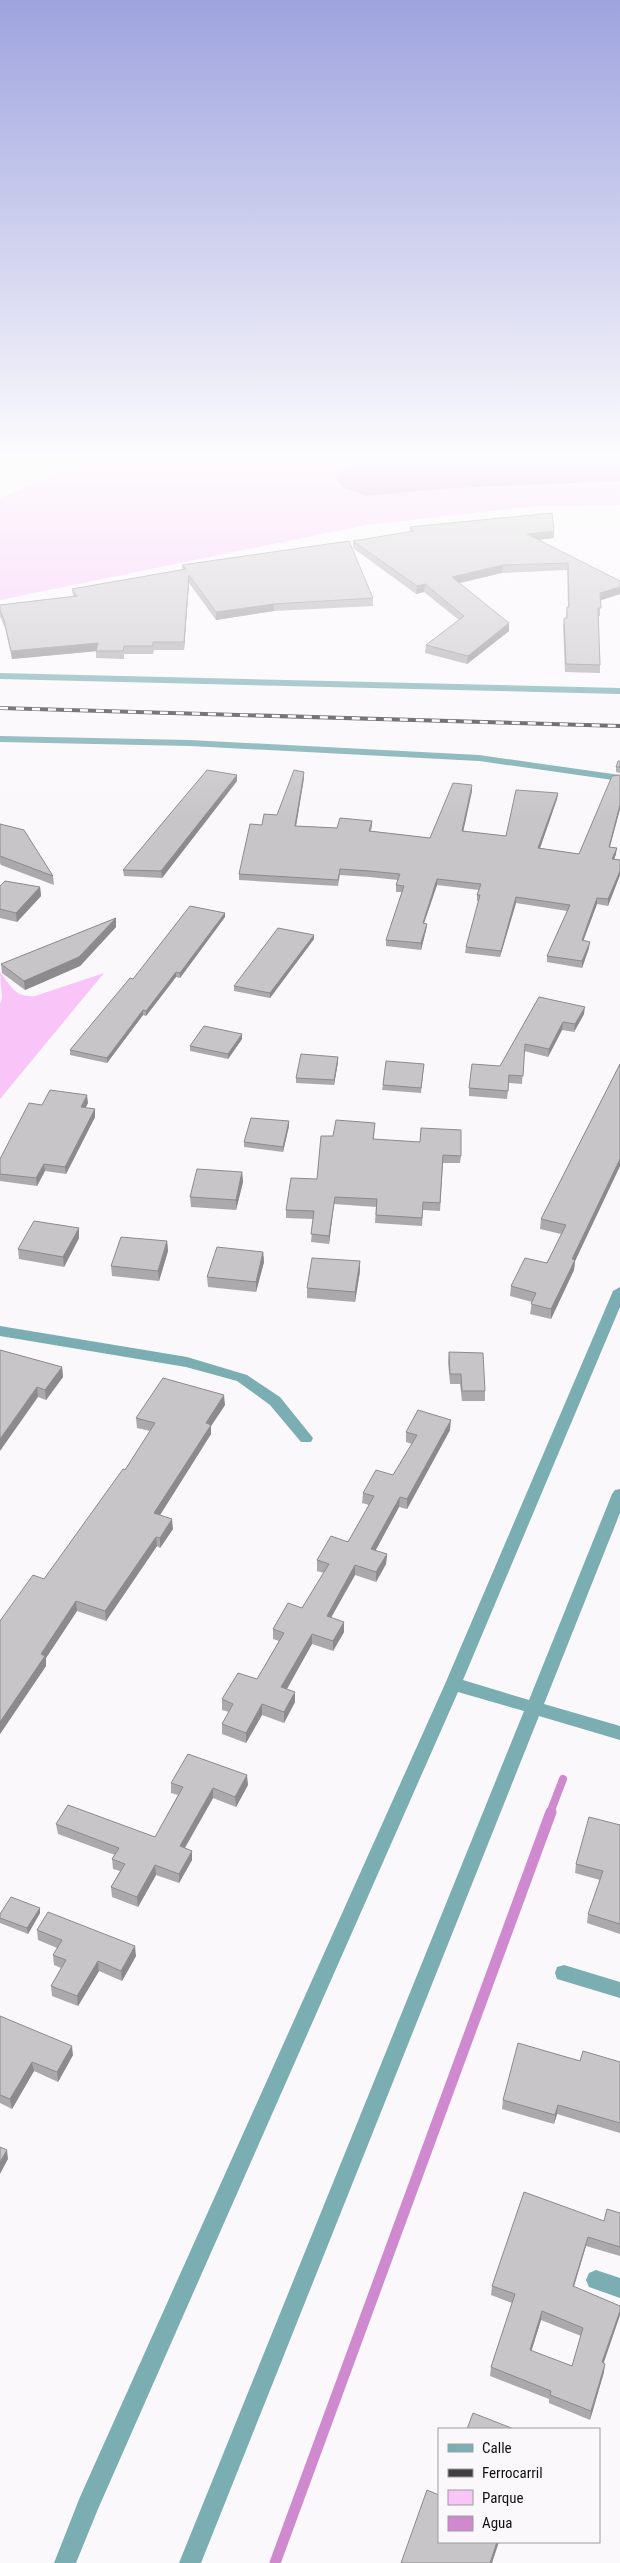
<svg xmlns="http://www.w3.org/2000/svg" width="620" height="2563" font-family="'Roboto Condensed',sans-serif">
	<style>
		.green { fill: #f9c4f8 }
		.water { fill: #cf8acf }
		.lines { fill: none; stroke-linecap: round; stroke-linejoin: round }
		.stream-far1 { stroke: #cf8acf; stroke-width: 8 }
		.stream { stroke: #cf8acf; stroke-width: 11 }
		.minor { fill: #7aaeb2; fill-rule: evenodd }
		.rail-casing { stroke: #413f41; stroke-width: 4 }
		.rail { stroke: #fbf8fb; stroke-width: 2.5; stroke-dasharray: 8; stroke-linecap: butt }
		.wall { fill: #aca9ac; fill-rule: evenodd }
		.shaded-wall { fill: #8c8a8c }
		.building { fill: #c8c5c8; stroke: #8c8a8c; fill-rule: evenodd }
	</style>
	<rect width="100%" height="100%" fill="#fbf8fb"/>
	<g class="green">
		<polygon points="85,461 620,461 620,505 537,506 366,525 0,600 0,498"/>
		<path d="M 0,972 C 11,986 15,998 35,996 L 104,973 L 0,1099 L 0,1004 L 2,998 Z"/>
	</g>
	<polygon class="water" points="357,461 620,461 620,481 452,488 367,496 344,488 334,475 353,466"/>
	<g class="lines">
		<polyline class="stream-far1" points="550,1813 563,1779"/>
		<polyline class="stream" points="275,2563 551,1812"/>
		<g class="minor">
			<polygon points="0,673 620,688 620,694 0,679"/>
			<polygon points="0,736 190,740 479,755 620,775 620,781 479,761 190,746 0,742"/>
			<polygon points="620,1287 620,1307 463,1680 529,1700 612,1494 615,1490 620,1489 620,1513 544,1704 620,1726 620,1740 539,1716 201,2563 179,2563 524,1711 458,1692 98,2509 76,2563 54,2563 80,2497 445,1684 613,1291"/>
			<polygon points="0,1326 187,1357 247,1375 280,1397 313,1438 311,1442 301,1442 270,1405 237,1381 186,1367 0,1336"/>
			<polygon points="564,1965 620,1982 620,1998 557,1979 555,1973 557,1967"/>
			<polygon points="596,2270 620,2278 620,2298 589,2287 586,2280 589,2273"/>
		</g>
		<defs>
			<polyline id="rail" points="0,708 620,726"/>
		</defs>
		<use href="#rail" class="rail-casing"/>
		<use href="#rail" class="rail"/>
	</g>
	<g class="wall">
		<polygon points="410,527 554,531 554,538 539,540 620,581 620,594 600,600 600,616 598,616 600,665 600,673 565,672 563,626 564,618 566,618 567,607 568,607 567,570 502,573 459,583 509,631 467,664 425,653 426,645 459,620 424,592 416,594 353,548 353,541 410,532"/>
		<polygon points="182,565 373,598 373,606 274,611 216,620 189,583 184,650 154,650 153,654 124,654 124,659 96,658 96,651 12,659 5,628 0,616 0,605 73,596 72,589 182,570"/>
		<polygon points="620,761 620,773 616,772 616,767"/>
		<polygon points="620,775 620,809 610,847 616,854 614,859 620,860 620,875 608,906 597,904 583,941 589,948 582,968 547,962 547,956 567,911 516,903 500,957 465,953 466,947 479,901 477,901 477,895 479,890 437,885 424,923 427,924 426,930 421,950 386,946 386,940 402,892 396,892 396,885 398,880 369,877 340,875 338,886 239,880 239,874 262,825 277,815 304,778 296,826 337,828 372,821 372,827 371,831 430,838 472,791 463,831 506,836 558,793 557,799 540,848 579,854"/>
		<polygon points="237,781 162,878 124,876 123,870"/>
		<polygon points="0,824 53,876 54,885 1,865 0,863"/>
		<polygon points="0,886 40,887 41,896 17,922 0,918"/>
		<polygon points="225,917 180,978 176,977 146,1016 143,1015 107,1063 70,1055 70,1050 133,979"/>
		<polygon points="116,918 116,927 80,966 25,990 2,973 1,964"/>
		<polygon points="314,939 270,998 234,991 234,986"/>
		<polygon points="539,997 584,1014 574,1032 562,1030 548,1057 524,1051 522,1084 509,1083 507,1099 469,1096 469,1088 500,1066"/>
		<polygon points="242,1039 228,1059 190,1051 190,1046"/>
		<polygon points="338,1057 338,1062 334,1085 296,1083 296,1078"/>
		<polygon points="424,1064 421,1093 382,1090 383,1085"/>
		<polygon points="620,1064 620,1166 575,1261 574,1270 551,1319 530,1314 532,1302 510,1296 511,1286 547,1263 561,1234 540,1229 541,1219"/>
		<polygon points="88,1103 85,1108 95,1109 95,1117 66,1174 45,1171 37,1186 0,1181 0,1159 42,1105"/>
		<polygon points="289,1121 289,1126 283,1152 244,1147 244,1142"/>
		<polygon points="375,1123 374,1139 461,1156 460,1163 443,1163 440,1211 423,1210 422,1226 375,1223 376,1207 334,1204 329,1244 311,1242 313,1219 286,1218 286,1210"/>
		<polygon points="242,1172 243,1182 236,1210 191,1207 190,1197"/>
		<polygon points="79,1238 64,1267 19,1259 18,1249"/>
		<polygon points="167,1241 168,1251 159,1281 112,1276 111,1266"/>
		<polygon points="263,1252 264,1262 256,1292 208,1287 207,1277"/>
		<polygon points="360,1261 360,1271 355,1302 307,1298 307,1288"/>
		<polygon points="0,1350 62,1367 63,1377 46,1400 38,1397"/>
		<polygon points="449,1352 485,1391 485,1401 462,1401 460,1384 450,1384 448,1362"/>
		<polygon points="225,1405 211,1426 211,1434 160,1515 173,1529 160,1548 157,1546 106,1621 77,1611 46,1658 46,1666 0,1734 0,1621 44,1579 125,1470 150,1431 137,1428 136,1418"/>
		<polygon points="450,1430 407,1509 399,1507 375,1551 387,1554 386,1564 376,1582 355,1575 331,1618 344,1632 333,1651 312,1644 286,1689 295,1702 284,1723 262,1715 246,1743 222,1734 222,1724 229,1712 222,1710 222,1699 257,1679 279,1641 273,1639 273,1629 302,1608 324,1573 317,1571 317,1560 348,1542 369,1505 362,1503 363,1493 393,1475 412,1444 406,1442 406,1432"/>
		<polygon points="171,1783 248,1785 236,1807 213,1798 185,1848 192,1851 192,1860 179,1883 156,1875 138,1907 112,1897 111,1887 120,1871 113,1869 112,1859 115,1855 58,1834 56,1824 155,1837 178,1795 171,1793"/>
		<polygon points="620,1825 620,1934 587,1923 588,1914 600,1880 575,1873 576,1864"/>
		<polygon points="40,1908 40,1913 28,1934 0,1923 0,1914"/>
		<polygon points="37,1930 136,1956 122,1981 99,1971 78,2006 52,1996 51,1986 61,1968 54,1965 53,1955 57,1948 38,1940"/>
		<polygon points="0,2016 73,2055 58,2082 34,2071 12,2109 0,2103"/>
		<polygon points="580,2061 620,2062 620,2133 557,2114 554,2124 502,2109 503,2100"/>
		<path d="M 620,2213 L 620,2256 L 586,2246 L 574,2287 L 620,2315 L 603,2363 L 604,2372 L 590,2420 L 549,2403 L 549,2399 L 490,2376 L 491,2367 L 512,2303 L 491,2295 L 492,2286 L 604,2221 ZM 541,2320 L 581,2336 L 572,2366 L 531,2351 Z"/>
	</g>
	<g class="shaded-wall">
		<polygon points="554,531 554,538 526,541 527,534"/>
		<polygon points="503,565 502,573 451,585 452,577"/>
		<polygon points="189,575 189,583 184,650 184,642"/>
		<polygon points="425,584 424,592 416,594 417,586"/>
		<polygon points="620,587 620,594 599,601 600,593"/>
		<polygon points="274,604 274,611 216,620 216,612"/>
		<polygon points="509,623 509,631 467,664 468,656"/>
		<polygon points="98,643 98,651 12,659 11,651"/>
		<polygon points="304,772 304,778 295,832 295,826"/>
		<polygon points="237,775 237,781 162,878 161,871"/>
		<polygon points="472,785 472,791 462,837 462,831"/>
		<polygon points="558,793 557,799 538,854 538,848"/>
		<polygon points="620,805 620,809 608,853 609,847"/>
		<polygon points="617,848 616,854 612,865 612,859"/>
		<polygon points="620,871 620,875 608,906 608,899"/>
		<polygon points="437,879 437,885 422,929 423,923"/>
		<polygon points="40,887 41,896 17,922 16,913"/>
		<polygon points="516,897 516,903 500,957 501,951"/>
		<polygon points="597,898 597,904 581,947 582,940"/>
		<polygon points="225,913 225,917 180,978 180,973"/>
		<polygon points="116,918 116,927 80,966 25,990 24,981"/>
		<polygon points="427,924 426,930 421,950 421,943"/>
		<polygon points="314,935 314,939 270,998 270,993"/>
		<polygon points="590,942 589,948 582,968 582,961"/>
		<polygon points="176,972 176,977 146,1016 146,1011"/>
		<polygon points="585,1007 584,1014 574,1032 575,1024"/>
		<polygon points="143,1010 143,1015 107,1063 107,1058"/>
		<polygon points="563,1022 562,1030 548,1057 549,1049"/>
		<polygon points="242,1034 242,1039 228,1059 228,1054"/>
		<polygon points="338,1057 338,1062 334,1085 334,1080"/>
		<polygon points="87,1095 88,1103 82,1115 81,1107"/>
		<polygon points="95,1109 95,1117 66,1174 65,1167"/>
		<polygon points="289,1121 289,1126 283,1152 283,1147"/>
		<polygon points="620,1159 620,1166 575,1261 574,1270 551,1319 551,1309 572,1259"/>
		<polygon points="44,1164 45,1171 37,1186 36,1178"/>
		<polygon points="242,1172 243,1182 236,1210 236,1200"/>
		<polygon points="335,1197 334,1204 329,1244 329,1236"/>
		<polygon points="79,1228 79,1238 64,1267 63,1257"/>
		<polygon points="167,1241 168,1251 159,1281 158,1271"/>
		<polygon points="263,1252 264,1262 256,1292 256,1282"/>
		<polygon points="360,1261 360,1271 355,1302 355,1292"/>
		<polygon points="62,1367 63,1377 46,1400 45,1390"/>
		<polygon points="37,1387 38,1397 0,1451 0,1439"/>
		<polygon points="224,1395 225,1405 211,1426 211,1434 155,1523 154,1513 206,1423"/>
		<polygon points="451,1420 450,1430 407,1509 407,1499"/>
		<polygon points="400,1497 399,1507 371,1559 371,1549"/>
		<polygon points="172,1519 173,1529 160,1548 160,1538"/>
		<polygon points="156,1537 157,1546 106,1621 105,1611"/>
		<polygon points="387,1554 386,1564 376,1582 376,1572"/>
		<polygon points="355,1565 355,1575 326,1626 327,1616"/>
		<polygon points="76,1601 77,1611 46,1658 46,1666 0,1734 0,1722 41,1654"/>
		<polygon points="344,1622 344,1632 333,1651 333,1641"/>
		<polygon points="312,1634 312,1644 282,1698 281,1687"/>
		<polygon points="295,1692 295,1702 284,1723 284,1712"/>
		<polygon points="262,1704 262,1715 246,1743 246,1733"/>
		<polygon points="247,1775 248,1785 236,1807 235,1797"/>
		<polygon points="213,1788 213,1798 180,1856 180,1846"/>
		<polygon points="192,1851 192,1860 179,1883 179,1874"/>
		<polygon points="155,1865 156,1875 138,1907 137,1897"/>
		<polygon points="40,1908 40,1913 28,1934 27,1928"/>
		<polygon points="135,1946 136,1956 122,1981 121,1971"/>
		<polygon points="98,1961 99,1971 78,2006 77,1996"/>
		<polygon points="72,2046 73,2055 58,2082 57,2072"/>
		<polygon points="32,2062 34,2071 12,2109 10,2099"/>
		<polygon points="558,2105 557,2114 554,2124 555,2115"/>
		<polygon points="7,2150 8,2159 0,2174 0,2162"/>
		<polygon points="588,2237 586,2246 571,2295 573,2286"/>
		<polygon points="542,2311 541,2320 529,2359 530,2350"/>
		<polygon points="620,2311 620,2315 601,2371 602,2362"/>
		<polygon points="605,2364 604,2372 590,2420 591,2411"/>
		<polygon points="497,2542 499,2542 492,2563 490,2563"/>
	</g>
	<g class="building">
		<polygon points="552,513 554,531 527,534 620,581 620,587 600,593 601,608 598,608 600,665 566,664 564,618 567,618 567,607 569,607 568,563 503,565 452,577 509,623 468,656 426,645 464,616 425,584 417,586 353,541 414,531 410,527"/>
		<polygon points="349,541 373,598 274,604 216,612 189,575 184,642 153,642 153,646 124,646 123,651 96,651 98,643 11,651 4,620 0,610 0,605 77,596 72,589 186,569 182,565"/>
		<polygon points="618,761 620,761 620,767 616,767"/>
		<polygon points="207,770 237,775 161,871 123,870"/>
		<polygon points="294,770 304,772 295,826 337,828 340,818 372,821 369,831 430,838 453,783 472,785 462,831 506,836 516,790 558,793 538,848 579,854 612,776 620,775 620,805 609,847 617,848 612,859 620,860 620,871 608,899 597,898 582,940 590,942 582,961 547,956 570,905 516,897 501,951 466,947 480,895 477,895 481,884 437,879 423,923 427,924 421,943 386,940 404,886 396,885 400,874 369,871 340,869 338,880 239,874 250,824 262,825 264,814 277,815"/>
		<polygon points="0,824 24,830 53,876 0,856"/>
		<polygon points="5,881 40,887 16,913 0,909 0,886"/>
		<polygon points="190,906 225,913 180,973 176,972 146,1011 143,1010 107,1058 70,1050 130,978 133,979"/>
		<polygon points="116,918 79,957 24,981 1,964"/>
		<polygon points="278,928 314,935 270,993 234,986"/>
		<polygon points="539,997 585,1007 575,1024 563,1022 549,1049 525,1044 523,1076 509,1075 508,1091 469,1088 472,1064 500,1066"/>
		<polygon points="204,1026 242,1034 228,1054 190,1046"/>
		<polygon points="301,1054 338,1057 334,1080 296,1078"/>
		<polygon points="386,1061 424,1064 421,1088 383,1085"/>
		<polygon points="620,1064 620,1159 572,1259 575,1260 551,1309 531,1304 536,1293 511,1286 525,1258 547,1263 566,1225 541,1219"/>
		<polygon points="50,1090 87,1095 81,1107 95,1109 65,1167 44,1164 36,1178 0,1174 0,1159 29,1103 42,1105"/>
		<polygon points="251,1118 289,1121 283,1147 244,1142"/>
		<polygon points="336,1120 375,1123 373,1139 420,1142 421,1128 461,1130 461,1156 443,1155 440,1203 423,1202 422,1218 376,1215 377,1199 335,1197 329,1236 311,1234 314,1211 286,1210 291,1178 317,1179 321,1136 333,1136"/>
		<polygon points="197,1169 242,1172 236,1200 190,1197"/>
		<polygon points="34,1221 79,1228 63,1257 18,1249"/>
		<polygon points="121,1237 167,1241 158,1271 111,1266"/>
		<polygon points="217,1247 263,1252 256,1282 207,1277"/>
		<polygon points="312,1258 360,1261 355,1292 307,1288"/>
		<polygon points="0,1350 62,1367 45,1390 37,1387 0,1439"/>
		<polygon points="449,1352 483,1353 485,1391 462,1391 461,1374 450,1374"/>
		<polygon points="163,1378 224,1395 206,1423 211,1425 154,1513 172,1519 160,1538 156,1537 105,1611 76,1601 41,1654 45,1656 0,1722 0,1621 33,1575 44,1579 123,1469 125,1470 155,1423 136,1418"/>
		<polygon points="418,1410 451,1420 407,1499 400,1497 371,1549 387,1554 376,1572 355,1565 327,1616 344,1622 333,1641 312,1634 281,1687 295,1692 284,1712 262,1704 246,1733 222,1724 233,1704 222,1699 238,1673 257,1679 284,1633 273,1629 288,1603 302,1608 329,1564 317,1560 331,1536 348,1542 374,1496 363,1493 376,1470 393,1475 417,1435 406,1432"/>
		<polygon points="188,1754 247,1775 235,1797 213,1788 180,1846 192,1851 179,1874 155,1865 137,1897 111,1887 125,1864 112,1859 119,1848 56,1824 68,1805 155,1837 183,1787 171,1783"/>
		<polygon points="589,1817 620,1825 620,1924 588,1914 603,1871 576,1864"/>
		<polygon points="11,1897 40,1908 27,1928 0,1918 0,1914"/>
		<polygon points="48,1912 135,1946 121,1971 98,1961 77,1996 51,1986 66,1960 53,1955 62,1940 37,1930"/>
		<polygon points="0,2016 72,2046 57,2072 32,2062 10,2099 0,2095"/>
		<polygon points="518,2043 580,2061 583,2051 620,2062 620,2123 558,2105 555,2115 503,2100"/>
		<polygon points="0,2147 7,2150 0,2162"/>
		<path d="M 524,2192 L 604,2221 L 607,2209 L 620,2213 L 620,2247 L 588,2237 L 573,2286 L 620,2306 L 620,2311 L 602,2362 L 605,2364 L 591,2411 L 550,2395 L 551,2391 L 491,2367 L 515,2294 L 492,2286 ZM 542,2311 L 583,2328 L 572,2366 L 530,2350 Z"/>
		<polygon points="473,2413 514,2429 467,2429"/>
		<polygon points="427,2490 439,2495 439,2542 497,2542 490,2563 401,2563"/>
	</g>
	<linearGradient id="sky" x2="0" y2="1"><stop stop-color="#9ea3de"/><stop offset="0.56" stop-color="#fdfcfd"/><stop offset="1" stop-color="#fdfcfd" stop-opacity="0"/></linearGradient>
	<rect width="620" height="820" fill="url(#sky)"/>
	<rect x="438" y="2428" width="162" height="115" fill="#fbf8fb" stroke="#9e9c9e"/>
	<rect x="448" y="2444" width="25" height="8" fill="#7aaeb2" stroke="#9e9c9e"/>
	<text x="482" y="2453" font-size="15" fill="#121112">Calle</text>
	<rect x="448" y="2469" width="25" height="8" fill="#413f41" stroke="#9e9c9e"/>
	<text x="482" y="2478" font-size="15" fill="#121112">Ferrocarril</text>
	<rect x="448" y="2490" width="25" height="15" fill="#f9c4f8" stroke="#9e9c9e"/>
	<text x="482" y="2503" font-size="15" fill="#121112">Parque</text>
	<rect x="448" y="2516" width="25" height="15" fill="#cf8acf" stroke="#9e9c9e"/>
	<text x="482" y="2528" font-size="15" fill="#121112">Agua</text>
</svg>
